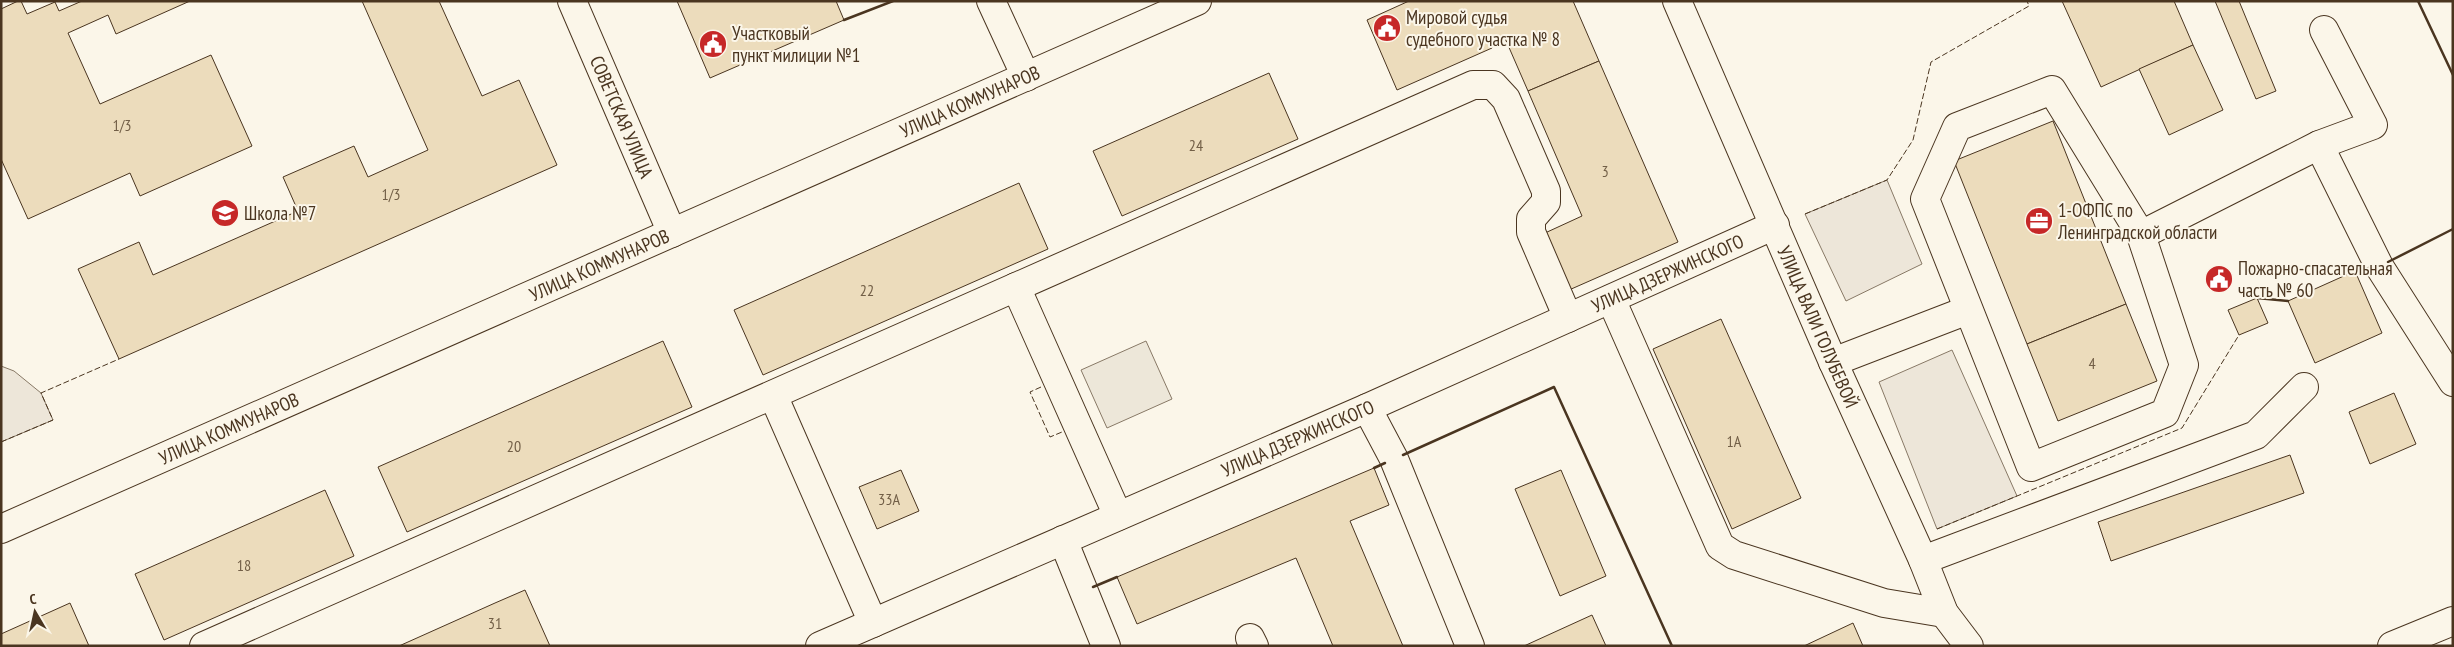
<svg xmlns="http://www.w3.org/2000/svg" width="2454" height="647" font-family="'PT Sans Narrow',sans-serif">
	<style>
		.green { fill: #ede6d9; stroke: #887966 }
		.parking { fill: #ede7d9; stroke: #887966 }
		.building { fill: #ecdcbc; stroke: #4a3520 }
		.lines { fill: none; stroke-linecap: round; stroke-linejoin: round }
		.minor-casing { stroke: #4a3520; stroke-width: 30 }
		.major-casing { stroke: #4a3520; stroke-width: 30 }
		.minor { stroke: #fbf6e9; stroke-width: 28 }
		.major { stroke: #fbf6e9; stroke-width: 28 }
		.fence { stroke: #4a3520; stroke-width: 1; stroke-dasharray: 6 2.5; stroke-linecap: butt }
		.wall { stroke: #4a3520; stroke-width: 2.5 }
		.labels { text-anchor: middle; dominant-baseline: central; stroke-width: 4; stroke-linejoin: round; paint-order: stroke }
		.number-label { font-size: 16px; fill: #725f47 }
		.poi-label { font-size: 19px; fill: #4a3520; stroke: #fbf6e9; text-anchor: start }
		.street-label { font-size: 19px; fill: #4a3520; stroke: #fbf6e9 }
	</style>
	<rect width="100%" height="100%" fill="#fbf6e9"/>
	<g class="green">
		<polygon points="1887,180 1922,264 1846,301 1805,214"/>
		<polygon points="1952,350 2017,496 1937,529 1879,382"/>
		<polygon points="1,366 14,371 41,393 53,420 1,442"/>
	</g>
	<polygon class="parking" points="1146,341 1172,399 1107,428 1081,370"/>
	<g class="building">
		<polygon points="18,1 21,1 27,14 55,2 59,11 82,1 190,1 116,34 108,15 68,33 100,104 211,55 252,146 140,196 130,173 28,219 1,159 1,9"/>
		<polygon points="362,1 439,1 482,96 519,80 557,165 119,359 78,269 139,242 153,275 298,211 283,177 354,146 368,177 428,150"/>
		<polygon points="677,1 836,1 844,20 710,78"/>
		<polygon points="1409,1 1573,1 1599,61 1528,91 1504,36 1489,42 1492,48 1397,90 1367,20"/>
		<polygon points="2062,1 2174,1 2193,45 2101,87"/>
		<polygon points="2215,1 2239,1 2276,91 2256,99"/>
		<polygon points="2193,45 2223,110 2169,135 2139,69"/>
		<polygon points="1599,61 1678,242 1569,290 1545,233 1582,216 1528,91"/>
		<polygon points="1269,73 1298,139 1122,216 1093,151"/>
		<polygon points="2053,121 2126,304 2027,344 1954,161"/>
		<polygon points="1019,183 1048,249 763,375 734,310"/>
		<polygon points="2355,271 2382,333 2315,363 2288,301"/>
		<polygon points="2257,298 2268,323 2239,335 2228,310"/>
		<polygon points="2126,304 2157,381 2058,421 2027,344"/>
		<polygon points="1721,319 1801,498 1732,529 1653,349"/>
		<polygon points="663,341 692,407 407,532 378,467"/>
		<polygon points="2394,393 2416,444 2370,464 2349,412"/>
		<polygon points="2290,455 2304,493 2111,561 2098,522"/>
		<polygon points="1374,468 1389,505 1350,521 1403,646 1333,646 1296,558 1137,624 1117,577"/>
		<polygon points="901,470 919,511 877,529 859,487"/>
		<polygon points="1561,470 1606,576 1560,596 1515,489"/>
		<polygon points="325,490 354,556 164,640 135,574"/>
		<polygon points="525,590 550,646 399,646 495,603"/>
		<polygon points="70,603 89,646 1,646 1,634"/>
		<polygon points="1592,615 1606,646 1524,646"/>
		<polygon points="1853,623 1863,646 1804,646"/>
	</g>
	<g class="lines">
		<defs>
			<g id="minor">
				<path id="s1" d="M 572,1 L 672,233"/>
				<polyline points="991,1 1026,77"/>
				<polyline points="2319,145 2379,266 2453,382"/>
				<polyline points="2141,235 2184,365 2165,413 2031,467 1925,199 1957,127 2052,90 2141,235 2319,145 2373,125 2324,30"/>
				<polyline points="1016,287 1118,516"/>
				<polyline points="1611,299 1720,546 1734,555 1884,603 1944,613"/>
				<polyline points="1833,362 1968,310"/>
				<polyline points="773,395 873,623"/>
				<polyline points="1367,408 1394,459 1470,646"/>
				<path id="s2" d="M 1,529 L 1197,1"/>
				<polyline points="1063,540 1106,646"/>
				<polyline points="1923,560 2256,435 2304,387"/>
				<polyline points="1250,638 1254,646"/>
				<polyline points="204,646 1473,85 1493,85 1506,99 1546,191 1546,202 1531,219 1531,232 1568,318"/>
				<path id="s3" d="M 820,646 L 1367,408 L 1775,225"/>
			</g>
			<g id="major">
				<path id="s4" d="M 1677,1 L 1833,362 L 1923,560 L 1944,613 L 1969,646"/>
				<polyline points="2392,646 2453,621"/>
			</g>
		</defs>
		<use href="#minor" class="minor-casing"/>
		<use href="#major" class="major-casing"/>
		<use href="#minor" class="minor"/>
		<use href="#major" class="major"/>
		<g class="fence">
			<polyline points="1805,214 1887,180 1913,140 1931,62 2029,6 2027,1"/>
			<polyline points="1041,387 1030,392 1050,437 1062,432"/>
			<polyline points="1,442 53,420 41,393 119,359"/>
			<polyline points="1937,529 2182,428 2239,335"/>
		</g>
		<g class="wall">
			<polyline points="2418,1 2453,75"/>
			<polyline points="844,20 893,1"/>
			<polyline points="2388,262 2453,229"/>
			<polyline points="2355,271 2369,268"/>
			<polyline points="2257,298 2288,301"/>
			<polyline points="1403,455 1554,387 1672,646"/>
			<polyline points="1374,468 1385,463"/>
			<polyline points="1093,587 1117,577"/>
		</g>
	</g>
	<defs>
		<symbol id="civic-disc" viewBox="-11 -11 22 22"><circle r="9.5" fill="#c62828" stroke="#fbf6e9"/><path d="M-.6-6.5H3V-4.5H.6V-3L4-1V1h2V6H-6V1h2V-1L-.6-3ZM-1.2 2.5V6h2.4V2.5Z" fill="#fff"/></symbol>
		<symbol id="school-disc" viewBox="-11 -11 22 22"><circle r="9.5" fill="#c62828" stroke="#fbf6e9"/><path d="M0-5L7-2L0 1L-7-2ZM-4 1L0 2.5L4 1V4Q0 6-4 4Z" fill="#fff"/></symbol>
		<symbol id="office-disc" viewBox="-11 -11 22 22"><circle r="9.5" fill="#c62828" stroke="#fbf6e9"/><path d="M-6-3h4V-5.5h4V-3h4V5H-6ZM-1-4.5V-3h2v-1.5ZM-6 0V1H6V0Z" fill="#fff"/></symbol>
	</defs>
	<g fill-rule="evenodd">
		<use href="#civic-disc" x="1371" y="12" width="32" height="32"/>
		<use href="#civic-disc" x="697" y="28" width="32" height="32"/>
		<use href="#school-disc" x="209" y="197" width="32" height="32"/>
		<use href="#office-disc" x="2023" y="205" width="32" height="32"/>
		<use href="#civic-disc" x="2203" y="263" width="32" height="32"/>
	</g>
	<g class="labels">
		<g class="number-label">
			<text x="122" y="125">1/3</text>
			<text x="1196" y="145">24</text>
			<text x="1605" y="171">3</text>
			<text x="391" y="194">1/3</text>
			<text x="867" y="290">22</text>
			<text x="2092" y="363">4</text>
			<text x="1734" y="441">1А</text>
			<text x="514" y="446">20</text>
			<text x="889" y="499">33А</text>
			<text x="244" y="565">18</text>
			<text x="495" y="623">31</text>
		</g>
		<g class="poi-label">
			<text x="1406" y="17">Мировой судья<tspan x="1406" dy="22">судебного участка № 8</tspan></text>
			<text x="732" y="33">Участковый<tspan x="732" dy="22">пункт милиции №1</tspan></text>
			<text x="2058" y="210">1-ОФПС по<tspan x="2058" dy="22">Ленинградской области</tspan></text>
			<text x="244" y="213">Школа №7</text>
			<text x="2238" y="268">Пожарно-спасательная<tspan x="2238" dy="22">часть № 60</tspan></text>
		</g>
		<g class="street-label">
			<text stroke="none"><textPath href="#s2" startOffset="1059">УЛИЦА КОММУНАРОВ</textPath></text>
			<text stroke="none"><textPath href="#s1" startOffset="126">СОВЕТСКАЯ УЛИЦА</textPath></text>
			<text stroke="none"><textPath href="#s2" startOffset="654">УЛИЦА КОММУНАРОВ</textPath></text>
			<text stroke="none"><textPath href="#s3" startOffset="926">УЛИЦА ДЗЕРЖИНСКОГО</textPath></text>
			<text stroke="none"><textPath href="#s4" startOffset="355">УЛИЦА ВАЛИ ГОЛУБЕВОЙ</textPath></text>
			<text stroke="none"><textPath href="#s2" startOffset="249">УЛИЦА КОММУНАРОВ</textPath></text>
			<text stroke="none"><textPath href="#s3" startOffset="521">УЛИЦА ДЗЕРЖИНСКОГО</textPath></text>
		</g>
	</g>
	<rect width="2454" height="647" fill="none" stroke="#4a3520" stroke-width="5"/>
	<g transform="translate(35 612) rotate(351)" stroke="#fbf6e9" stroke-width="4" paint-order="stroke">
	<path d="M0-4L9 19L0 12L-9 19Z" fill="#4a3520"/>
	<text y="-8" font-size="14" font-weight="bold" text-anchor="middle" fill="#4a3520">С</text>
	</g>
</svg>
